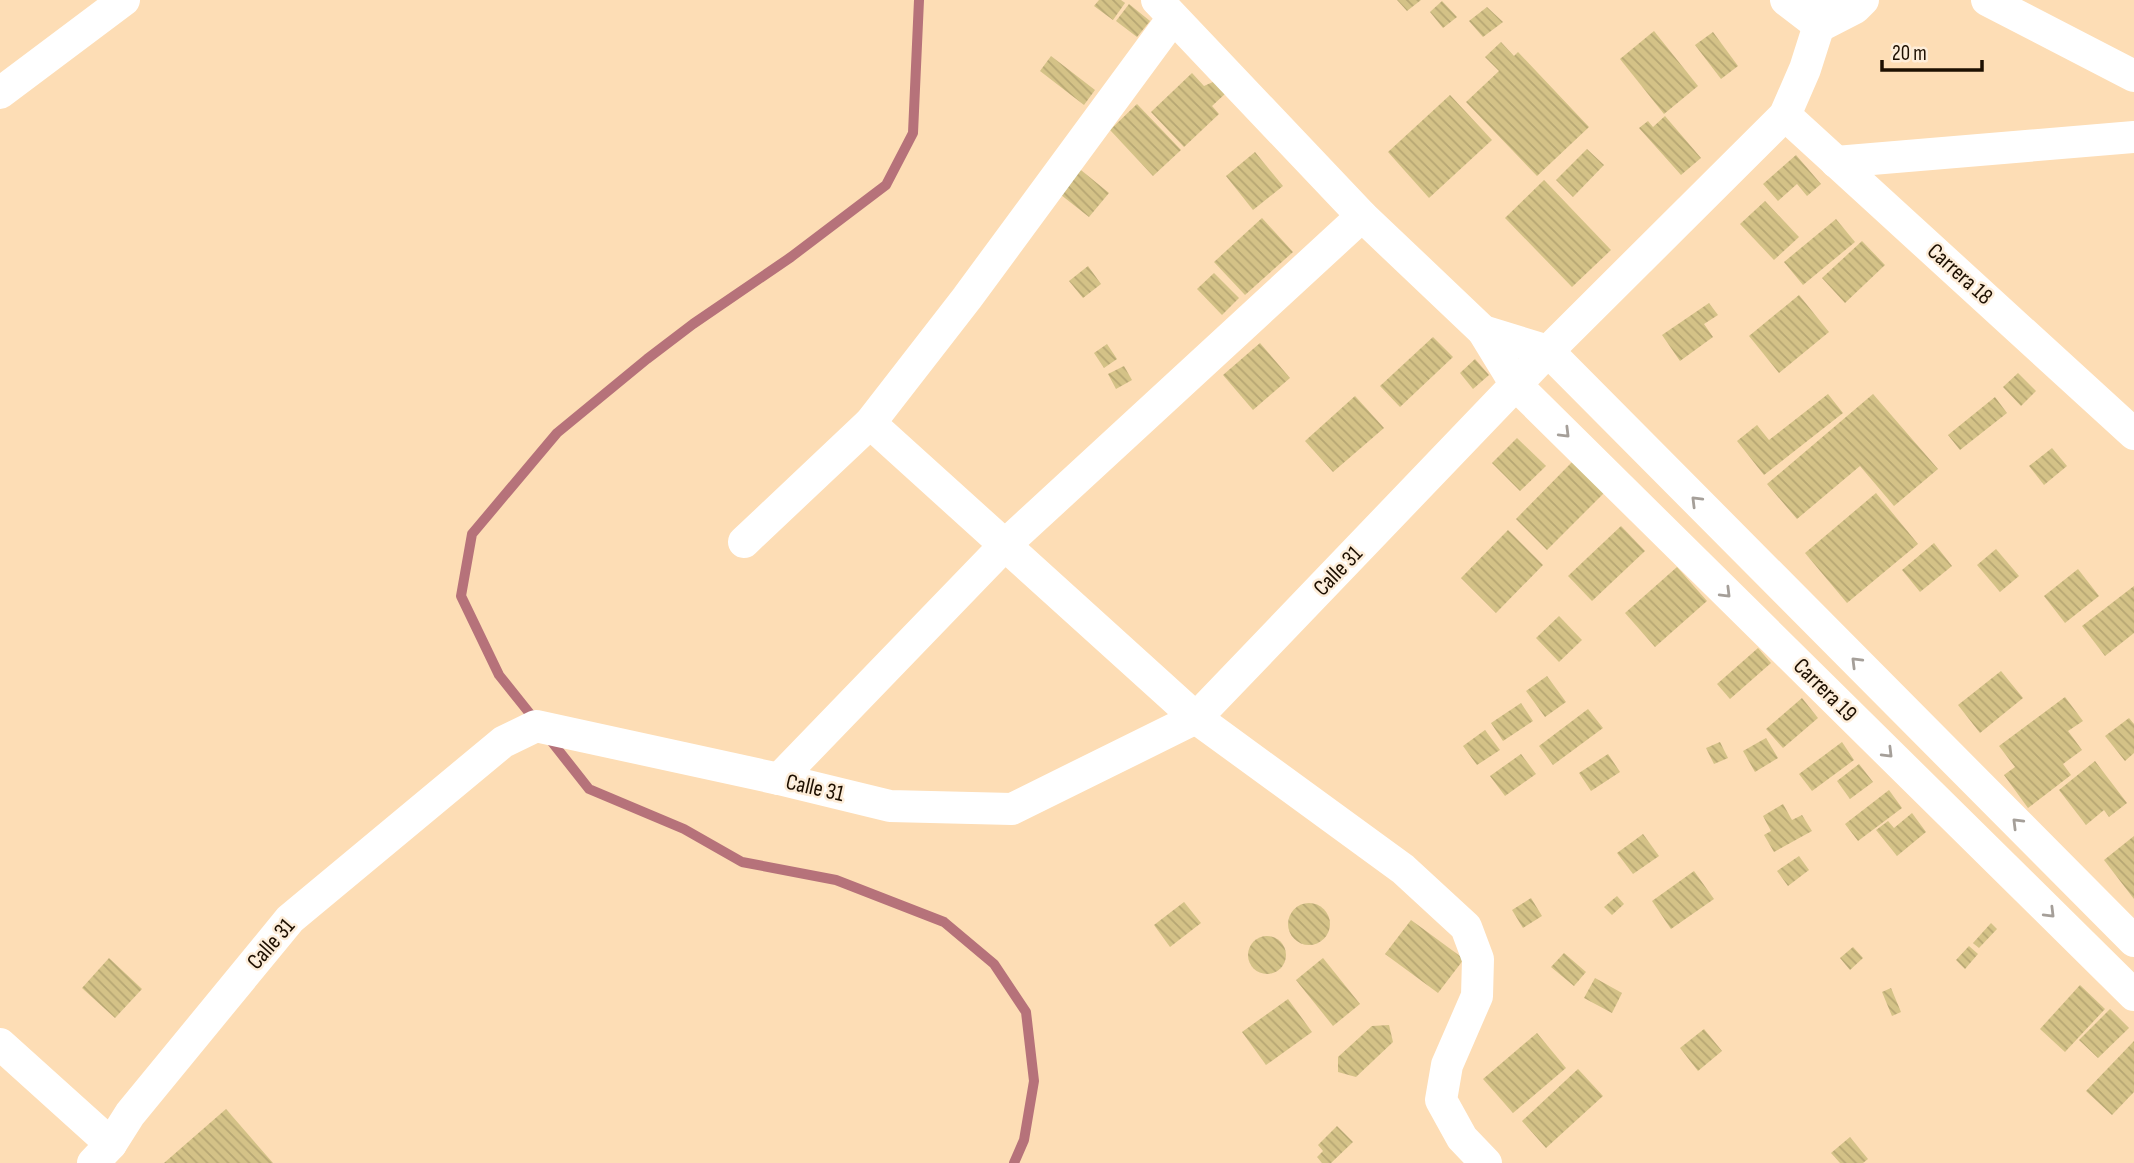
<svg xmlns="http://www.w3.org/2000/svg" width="2134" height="1163" font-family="'Sofia Sans Condensed',sans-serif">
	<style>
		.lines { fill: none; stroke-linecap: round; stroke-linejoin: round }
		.stream { stroke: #b6727a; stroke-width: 10 }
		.building { fill: url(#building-back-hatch) }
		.street { stroke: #fff; stroke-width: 32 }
		.oneway { stroke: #a59f99 }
		.labels { text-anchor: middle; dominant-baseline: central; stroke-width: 5; stroke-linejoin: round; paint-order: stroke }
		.street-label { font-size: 23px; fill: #1d0f00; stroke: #fdedd9 }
	</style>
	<defs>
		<pattern id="building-back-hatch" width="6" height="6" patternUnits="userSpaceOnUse" patternTransform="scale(1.75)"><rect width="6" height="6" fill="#d4c287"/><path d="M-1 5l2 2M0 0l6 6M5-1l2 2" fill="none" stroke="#b6a673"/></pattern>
	</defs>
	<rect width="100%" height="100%" fill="#fdddb5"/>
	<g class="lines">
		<g class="stream">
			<polyline points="535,720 499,675 461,596 472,534 557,433 647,359 693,324 791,257 886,185 913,133 919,0"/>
			<polyline points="548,737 589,789 684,829 742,862 836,880 944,922 994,964 1026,1012 1034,1081 1024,1140 1014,1163"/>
		</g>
	</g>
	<g class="building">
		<polygon points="1099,0 1121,0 1125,3 1113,20 1094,6"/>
		<polygon points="1397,0 1421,0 1407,11"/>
		<polygon points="1442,1 1457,17 1443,28 1430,12"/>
		<polygon points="1129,4 1150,21 1137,37 1116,21"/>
		<polygon points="1487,7 1503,22 1483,37 1469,21"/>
		<polygon points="1654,31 1698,86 1664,114 1620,59"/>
		<polygon points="1713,32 1738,66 1721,79 1695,45"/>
		<polygon points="1501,42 1514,56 1518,52 1589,127 1537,176 1466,102 1499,71 1485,57"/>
		<polygon points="1051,56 1095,90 1084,105 1040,71"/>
		<polygon points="1192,73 1204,86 1215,81 1226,93 1212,106 1219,114 1184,147 1151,112"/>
		<polygon points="1450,95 1492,140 1429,198 1388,152"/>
		<polygon points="1137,104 1181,150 1153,176 1110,130"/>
		<polygon points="1665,116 1701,158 1681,175 1639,128 1648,121 1653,127"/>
		<polygon points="1587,149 1604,165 1573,197 1556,180"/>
		<polygon points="1255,152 1283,186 1253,210 1226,176"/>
		<polygon points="1796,155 1821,184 1807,196 1797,184 1778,201 1763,184"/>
		<polygon points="1076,166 1109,193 1089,217 1056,191"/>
		<polygon points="1544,180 1611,250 1572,287 1505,218"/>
		<polygon points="1765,201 1799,237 1774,260 1740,224"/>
		<polygon points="1262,218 1293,252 1245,295 1214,262"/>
		<polygon points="1836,219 1855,242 1803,285 1784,262"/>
		<polygon points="1862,241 1885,265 1845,303 1822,278"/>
		<polygon points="1088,266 1101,284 1083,298 1069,281"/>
		<polygon points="1214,273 1239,298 1222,315 1197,289"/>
		<polygon points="1799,295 1829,332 1779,373 1749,336"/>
		<polygon points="1709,303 1718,315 1704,324 1713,337 1680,361 1662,335"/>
		<polygon points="1433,337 1453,357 1400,407 1380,386"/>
		<polygon points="1260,343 1290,378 1253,410 1223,375"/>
		<polygon points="1107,344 1117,359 1104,368 1094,353"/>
		<polygon points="1475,359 1489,375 1473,389 1460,373"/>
		<polygon points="1124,366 1132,380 1116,389 1108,374"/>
		<polygon points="2018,373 2036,391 2021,406 2003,387"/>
		<polygon points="1828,394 1843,413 1764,475 1737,441 1757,425 1769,440"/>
		<polygon points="1873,394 1938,469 1894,506 1860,466 1797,519 1767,484"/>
		<polygon points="1355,396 1384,428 1333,472 1305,441"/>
		<polygon points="1995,397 2007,413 1960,450 1948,435"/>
		<polygon points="1517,438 1546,466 1520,491 1492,463"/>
		<polygon points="2052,448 2067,466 2044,485 2029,466"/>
		<polygon points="1575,459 1607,490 1547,550 1516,519"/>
		<polygon points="1876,493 1918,544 1847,603 1805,553"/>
		<polygon points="1621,526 1645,551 1592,601 1568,576"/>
		<polygon points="1508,530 1543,565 1496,613 1461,578"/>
		<polygon points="1934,543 1952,566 1920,592 1902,570"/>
		<polygon points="1996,549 2019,576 2000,592 1977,565"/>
		<polygon points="1677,567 1707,601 1655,647 1625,613"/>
		<polygon points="2078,569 2099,596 2065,623 2044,596"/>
		<polygon points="2134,586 2134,633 2105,656 2082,626"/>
		<polygon points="1559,616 1582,640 1559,662 1536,638"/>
		<polygon points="1758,648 1771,663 1730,699 1717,684"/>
		<polygon points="2001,671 2023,698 1980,733 1958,705"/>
		<polygon points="1547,676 1566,702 1545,717 1526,691"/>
		<polygon points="2065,697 2083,721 2068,731 2082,750 2063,764 2071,775 2028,808 2004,775 2015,767 1999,746"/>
		<polygon points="1802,698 1818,718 1783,748 1766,729"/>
		<polygon points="1521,703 1533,721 1503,741 1491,723"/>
		<polygon points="1588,709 1603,728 1553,765 1539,746"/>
		<polygon points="2129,718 2134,724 2134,753 2125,761 2105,736"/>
		<polygon points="1485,730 1500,750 1477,765 1463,746"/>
		<polygon points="1766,738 1778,758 1755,772 1743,751"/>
		<polygon points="1720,742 1728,758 1714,764 1706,748"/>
		<polygon points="1842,742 1854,760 1812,791 1799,774"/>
		<polygon points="1521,754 1536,774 1505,796 1490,776"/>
		<polygon points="1608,754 1620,772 1591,791 1579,773"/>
		<polygon points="2095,761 2127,803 2109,817 2104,810 2086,825 2059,790"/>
		<polygon points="1859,764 1873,782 1850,799 1837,781"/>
		<polygon points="1889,790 1902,808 1858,841 1845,824"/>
		<polygon points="1783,804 1792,820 1802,815 1812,831 1774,852 1764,835 1771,831 1763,816"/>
		<polygon points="1912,813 1926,832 1897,856 1876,830 1888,821 1894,828"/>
		<polygon points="1643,834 1659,856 1633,874 1617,853"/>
		<polygon points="2134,836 2134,899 2104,860"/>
		<polygon points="1799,856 1809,870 1788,886 1777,871"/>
		<polygon points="1694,871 1714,899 1671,929 1652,901"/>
		<polygon points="1617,896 1624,904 1612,915 1604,907"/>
		<polygon points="1531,898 1542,916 1523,928 1512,910"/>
		<polygon points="1184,902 1201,923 1170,947 1154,925"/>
		<circle cx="1309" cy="924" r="21"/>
		<polygon points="1411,920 1464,959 1438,993 1385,954"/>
		<polygon points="1991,923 1997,929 1979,948 1973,943"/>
		<circle cx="1267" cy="955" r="19"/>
		<polygon points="1969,946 1978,954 1965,969 1956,960"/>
		<polygon points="1853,947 1863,958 1850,970 1840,958"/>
		<polygon points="1564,953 1586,972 1574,986 1551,967"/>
		<polygon points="109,958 142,989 115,1018 82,988"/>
		<polygon points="1323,958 1360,1004 1333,1026 1296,980"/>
		<polygon points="1595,978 1622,993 1612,1013 1584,998"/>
		<polygon points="2080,985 2105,1009 2065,1052 2040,1029"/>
		<polygon points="1891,988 1901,1012 1892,1016 1882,992"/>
		<polygon points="1288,999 1312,1032 1266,1065 1242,1032"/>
		<polygon points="2110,1009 2129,1028 2098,1058 2079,1040"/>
		<polygon points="1389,1025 1393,1042 1356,1077 1338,1072 1338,1057 1372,1026"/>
		<polygon points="1704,1029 1722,1051 1698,1071 1680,1048"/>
		<polygon points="1537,1033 1566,1068 1513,1113 1483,1079"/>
		<polygon points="2134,1041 2134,1092 2112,1115 2086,1091"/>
		<polygon points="1578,1069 1603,1096 1546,1148 1522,1121"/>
		<polygon points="226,1109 273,1163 164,1163"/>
		<polygon points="1337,1126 1353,1142 1331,1163 1322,1163 1317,1157 1323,1151 1318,1145"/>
		<polygon points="1850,1137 1868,1159 1863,1163 1840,1163 1831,1153"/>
	</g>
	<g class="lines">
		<g class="street">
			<polyline points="1157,0 1362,216 1483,331 1516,385 2134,995"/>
			<polyline points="1786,0 1820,26 1855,8 1863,0"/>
			<polyline points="1987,0 2134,76"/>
			<polyline points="0,93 124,0"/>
			<polyline points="1785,115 2134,434"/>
			<polyline points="1836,162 2134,137"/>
			<polyline points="1483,331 1548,351 2134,941"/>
			<polyline points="870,423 1196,718 1403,869 1466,927 1478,959 1477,996 1447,1065 1441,1100 1462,1138 1486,1163"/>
			<polyline points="744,542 870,423 967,298 1173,18"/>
			<polyline points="779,779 1005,545 1362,216"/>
			<polyline points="0,1044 111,1144"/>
			<polyline points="93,1163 111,1144 130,1114 290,919 503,742 536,726 779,779 890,806 1012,809 1196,718 1548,351 1785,115 1805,69 1827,0"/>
		</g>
	</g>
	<defs><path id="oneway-chevron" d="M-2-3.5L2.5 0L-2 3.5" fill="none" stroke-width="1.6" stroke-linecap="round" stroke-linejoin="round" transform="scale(1.75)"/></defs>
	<g class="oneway">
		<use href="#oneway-chevron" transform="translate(1565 433) rotate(45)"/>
		<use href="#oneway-chevron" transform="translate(1696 501) rotate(-135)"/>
		<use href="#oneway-chevron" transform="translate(1726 593) rotate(45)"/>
		<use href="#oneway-chevron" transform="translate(1856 662) rotate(-135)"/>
		<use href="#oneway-chevron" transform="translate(1888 753) rotate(45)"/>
		<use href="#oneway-chevron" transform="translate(2017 823) rotate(-135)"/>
		<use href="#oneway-chevron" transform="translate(2050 913) rotate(45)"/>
	</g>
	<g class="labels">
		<g class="street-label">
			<text transform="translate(1960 274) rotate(42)">Carrera 18</text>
			<text transform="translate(1338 571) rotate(-46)">Calle 31</text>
			<text transform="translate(1825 690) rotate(45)">Carrera 19</text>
			<text transform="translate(815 788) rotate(13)">Calle 31</text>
			<text transform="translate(271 944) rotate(-49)">Calle 31</text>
		</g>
	</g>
	<path d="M1882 60v10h100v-10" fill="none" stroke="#1d0f00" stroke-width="3.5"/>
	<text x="1892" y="60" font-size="21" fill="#1d0f00" stroke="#fdedd9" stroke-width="5" paint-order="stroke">20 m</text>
</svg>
